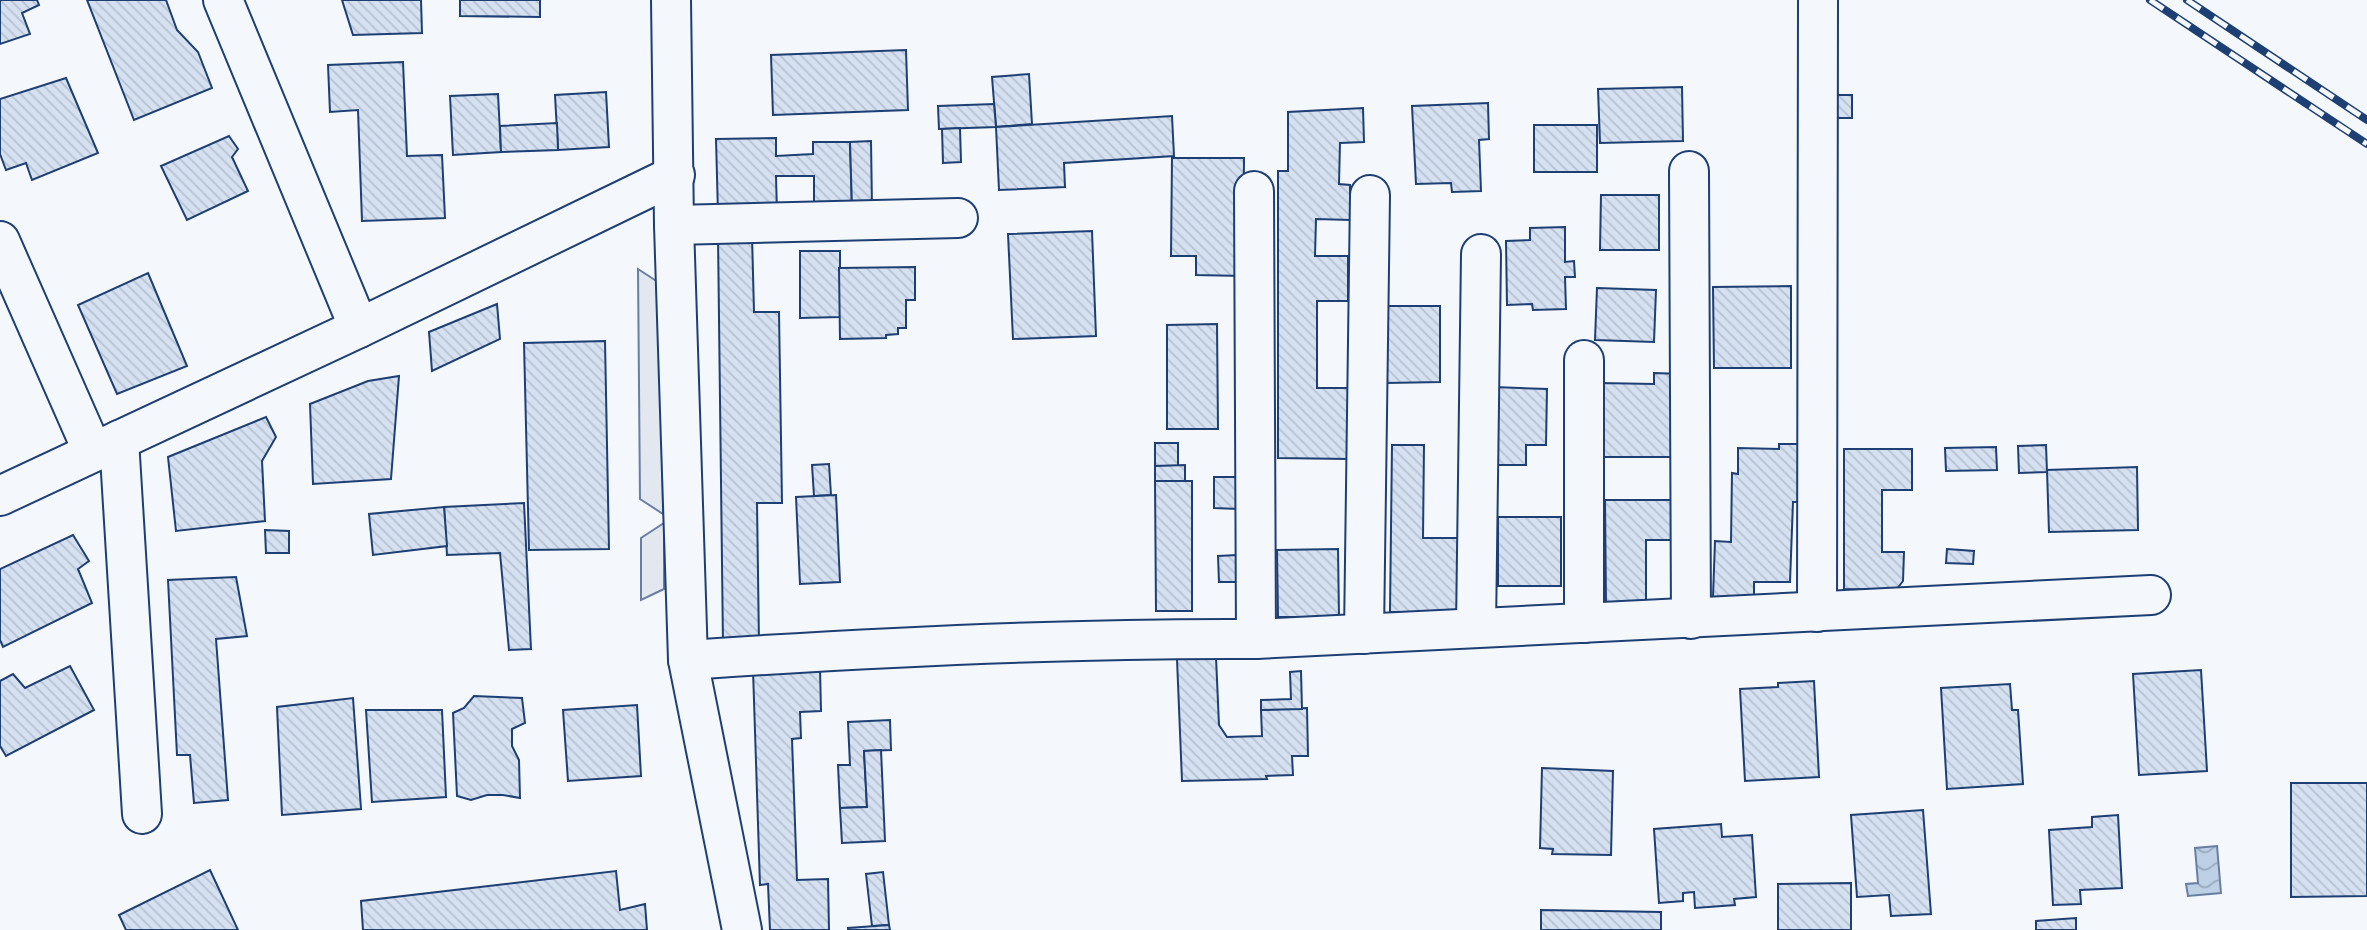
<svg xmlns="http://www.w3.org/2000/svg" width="2367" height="930" font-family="'Roboto Condensed',sans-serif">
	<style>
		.parking { fill: #e3e8f0; stroke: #687fa3; stroke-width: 2 }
		.water { fill: url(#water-waves); stroke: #687fa3; stroke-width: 2 }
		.building { fill: url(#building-back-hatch); stroke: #1d3f73; stroke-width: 2 }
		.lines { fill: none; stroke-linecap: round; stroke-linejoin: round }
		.minor-casing { stroke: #1d3f73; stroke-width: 42 }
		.minor { stroke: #f4f7fb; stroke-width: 38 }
		.rail-casing { stroke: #1d3f73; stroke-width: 8 }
		.rail { stroke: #f4f7fb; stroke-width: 5; stroke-dasharray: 16; stroke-linecap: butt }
	</style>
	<defs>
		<pattern id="water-waves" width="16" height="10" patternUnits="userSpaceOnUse" patternTransform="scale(1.75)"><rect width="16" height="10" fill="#bed0e5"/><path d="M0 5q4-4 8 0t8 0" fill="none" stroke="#9aaabe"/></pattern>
		<pattern id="building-back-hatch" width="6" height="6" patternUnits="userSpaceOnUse" patternTransform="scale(1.75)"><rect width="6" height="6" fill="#d5e0f0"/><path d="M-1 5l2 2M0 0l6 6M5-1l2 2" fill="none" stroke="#b6c1d1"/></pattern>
	</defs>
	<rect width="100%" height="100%" fill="#f4f7fb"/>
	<g class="parking">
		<polygon points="638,269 661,284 663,514 640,499"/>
		<polygon points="664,523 664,589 641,600 641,538"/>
	</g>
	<polygon class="water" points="2217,846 2221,893 2188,896 2186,884 2198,883 2195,848"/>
	<g class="building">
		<polygon points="0,0 37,0 39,5 22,13 30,34 0,44"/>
		<polygon points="87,0 166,0 177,30 198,52 212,88 134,120"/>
		<polygon points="342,0 421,0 422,33 353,35"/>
		<polygon points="460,0 540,0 540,17 460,16"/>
		<polygon points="906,50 908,110 773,115 771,55"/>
		<polygon points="403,62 407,156 442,155 445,218 362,221 358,110 330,112 328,65"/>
		<polygon points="1029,74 1032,124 996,127 992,77"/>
		<polygon points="66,78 98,153 32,180 26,163 6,170 0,154 0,99"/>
		<polygon points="1682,87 1683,141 1600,143 1598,89"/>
		<polygon points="606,92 609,147 558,150 555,95"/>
		<polygon points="498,94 501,152 453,155 450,96"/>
		<rect x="1833" y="95" width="19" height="23"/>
		<polygon points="1488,103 1489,139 1479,140 1481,191 1452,192 1451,183 1416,184 1412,106"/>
		<polygon points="994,104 996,127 939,129 938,106"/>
		<polygon points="1363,108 1364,142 1340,143 1339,184 1350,185 1350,220 1316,219 1315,256 1348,256 1348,301 1317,301 1317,388 1348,388 1348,459 1278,458 1278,171 1288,171 1288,112"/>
		<polygon points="1172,116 1174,156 1064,163 1065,187 999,190 996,127"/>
		<polygon points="557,123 558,150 501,152 500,126"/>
		<rect x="1534" y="125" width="63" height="47"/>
		<polygon points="960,128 961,162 943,163 942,129"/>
		<polygon points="229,136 238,149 232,157 248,191 187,220 161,166"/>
		<polygon points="776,138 776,156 813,154 813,142 850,142 852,208 814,209 814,176 776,176 777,213 718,214 716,139"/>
		<polygon points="871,141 872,208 852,208 850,142"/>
		<polygon points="1172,158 1244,158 1243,276 1196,275 1196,256 1171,256"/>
		<polygon points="1601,195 1659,195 1659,250 1600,250"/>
		<polygon points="1565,227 1565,262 1574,261 1575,277 1565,277 1566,309 1533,310 1532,304 1507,305 1506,241 1530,240 1530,228"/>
		<polygon points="1092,231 1096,336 1013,339 1008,234"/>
		<polygon points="752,235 754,312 779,312 782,503 757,503 759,644 723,645 718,236"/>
		<polygon points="800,251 840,251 840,317 800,318"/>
		<polygon points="915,267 915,300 906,300 906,328 898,328 898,334 886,335 886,338 840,339 839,268"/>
		<polygon points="148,273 187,366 117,394 78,305"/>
		<polygon points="1791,286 1791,368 1714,368 1713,287"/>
		<polygon points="1597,288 1656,290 1654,342 1595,340"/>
		<polygon points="497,304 500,339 432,371 429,332"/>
		<polygon points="1387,306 1440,306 1440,382 1387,383"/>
		<polygon points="1217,324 1218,429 1167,429 1167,325"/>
		<polygon points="605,341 609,549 529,550 524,343"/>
		<polygon points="1654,373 1682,374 1681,449 1671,457 1598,457 1600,383 1654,384"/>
		<polygon points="399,376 391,479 313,484 310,404 368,381"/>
		<polygon points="1494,387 1547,389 1546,445 1526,445 1526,465 1493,465"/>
		<polygon points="266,417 276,437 262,461 265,521 176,531 168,457"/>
		<rect x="1155" y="443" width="23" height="23"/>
		<polygon points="1779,444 1799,444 1798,502 1793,502 1790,582 1754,582 1754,598 1713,597 1715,541 1731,542 1732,473 1738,474 1738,448 1779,449"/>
		<polygon points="1392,445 1424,445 1423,538 1458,538 1457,612 1390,612"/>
		<polygon points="2046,445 2047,472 2019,473 2018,446"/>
		<polygon points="1996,447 1997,470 1946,471 1945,448"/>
		<polygon points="1844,449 1912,449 1912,490 1882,490 1882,552 1904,552 1903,581 1896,590 1844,589"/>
		<polygon points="829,464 831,495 814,496 812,465"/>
		<polygon points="1185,465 1185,481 1155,481 1155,466"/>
		<polygon points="2137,467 2138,530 2049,532 2047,470"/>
		<polygon points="1214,477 1239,477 1238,509 1214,508"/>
		<polygon points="1155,481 1192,481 1192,611 1156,611"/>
		<polygon points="836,495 840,582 800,584 796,497"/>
		<polygon points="1605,500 1676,500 1676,540 1646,540 1646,605 1606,605"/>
		<polygon points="524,503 531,649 509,650 500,553 447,555 444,507"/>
		<polygon points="444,507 447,546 373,555 369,514"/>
		<rect x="1498" y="517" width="63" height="69"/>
		<polygon points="265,530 289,531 289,553 266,553"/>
		<polygon points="73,535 89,561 78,569 92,603 3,647 0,640 0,569"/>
		<polygon points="1338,549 1339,617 1278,617 1277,550"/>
		<polygon points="1947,549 1974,551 1973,564 1946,563"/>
		<polygon points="1237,555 1238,582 1219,582 1218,556"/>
		<polygon points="236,577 247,636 216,639 228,800 194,803 190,755 177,755 168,580"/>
		<polygon points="1216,657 1219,725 1227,737 1262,736 1261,710 1307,708 1308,756 1292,756 1293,775 1266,776 1267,779 1182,781 1177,659"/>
		<polygon points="70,666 94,710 6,756 0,746 0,681 13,674 25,688"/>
		<polygon points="820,668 821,711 800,712 801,738 792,739 797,880 828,879 829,930 770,930 768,884 760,885 753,670"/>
		<polygon points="2201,670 2207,771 2139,775 2133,674"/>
		<polygon points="1301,671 1302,709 1261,710 1261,700 1291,699 1290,672"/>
		<polygon points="1814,681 1819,777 1745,781 1740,689 1778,687 1778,683"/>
		<polygon points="2010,684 2012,710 2018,710 2023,784 1947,789 1941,688"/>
		<polygon points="474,696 522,698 525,723 512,729 512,746 519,760 520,798 503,795 487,795 471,800 457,796 453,713 464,708"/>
		<polygon points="353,698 361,809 282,815 277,707"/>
		<polygon points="637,705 641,776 568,781 563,710"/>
		<polygon points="366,710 442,710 446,797 372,802"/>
		<polygon points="890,720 891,750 864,751 867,807 840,808 838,765 850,765 848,722"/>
		<polygon points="881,750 885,841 842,843 840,808 867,807 864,751"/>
		<polygon points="1542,768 1613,771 1611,855 1552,854 1553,849 1540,848"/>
		<polygon points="2291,783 2367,783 2367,896 2291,897"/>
		<polygon points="1923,810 1931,914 1891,916 1889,895 1857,897 1851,815"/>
		<polygon points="2118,815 2122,888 2080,890 2081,904 2053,905 2049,830 2092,827 2092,817"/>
		<polygon points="1721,824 1722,837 1752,835 1756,897 1734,899 1735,905 1695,908 1694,892 1683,893 1683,901 1659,903 1654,829"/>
		<polygon points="210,870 238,930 126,930 119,915"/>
		<polygon points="616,871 620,910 645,904 647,930 363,930 361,901"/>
		<polygon points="883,872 889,925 872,926 866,874"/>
		<polygon points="1851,883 1851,930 1778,930 1778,884"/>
		<polygon points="1541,910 1661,912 1661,930 1541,930"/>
		<polygon points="2076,918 2076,930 2036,930 2036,921"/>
		<polygon points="889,925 890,930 848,930 848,928"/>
	</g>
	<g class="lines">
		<defs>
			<g id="minor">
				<polyline points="223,0 359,328"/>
				<polyline points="671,0 674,225 688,660 742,930"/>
				<polyline points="1689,171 1691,619"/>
				<polyline points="1254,191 1256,639"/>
				<polyline points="674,225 958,218"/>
				<polyline points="0,241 93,452"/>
				<polyline points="119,440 142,814"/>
				<polyline points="0,496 359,328 675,175"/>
				<polyline points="1817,612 1818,0"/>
				<polyline points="1584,623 1584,360"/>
				<polyline points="1476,628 1481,254"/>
				<polyline points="1364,634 1370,195"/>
				<path d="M 688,660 C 877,647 1067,638 1256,639 L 2151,595"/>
			</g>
		</defs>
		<use href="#minor" class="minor-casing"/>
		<use href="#minor" class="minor"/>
		<defs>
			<g id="rail">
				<polyline points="2150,0 2367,144"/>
				<polyline points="2187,0 2367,120"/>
			</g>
		</defs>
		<use href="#rail" class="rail-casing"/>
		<use href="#rail" class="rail"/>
	</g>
</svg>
